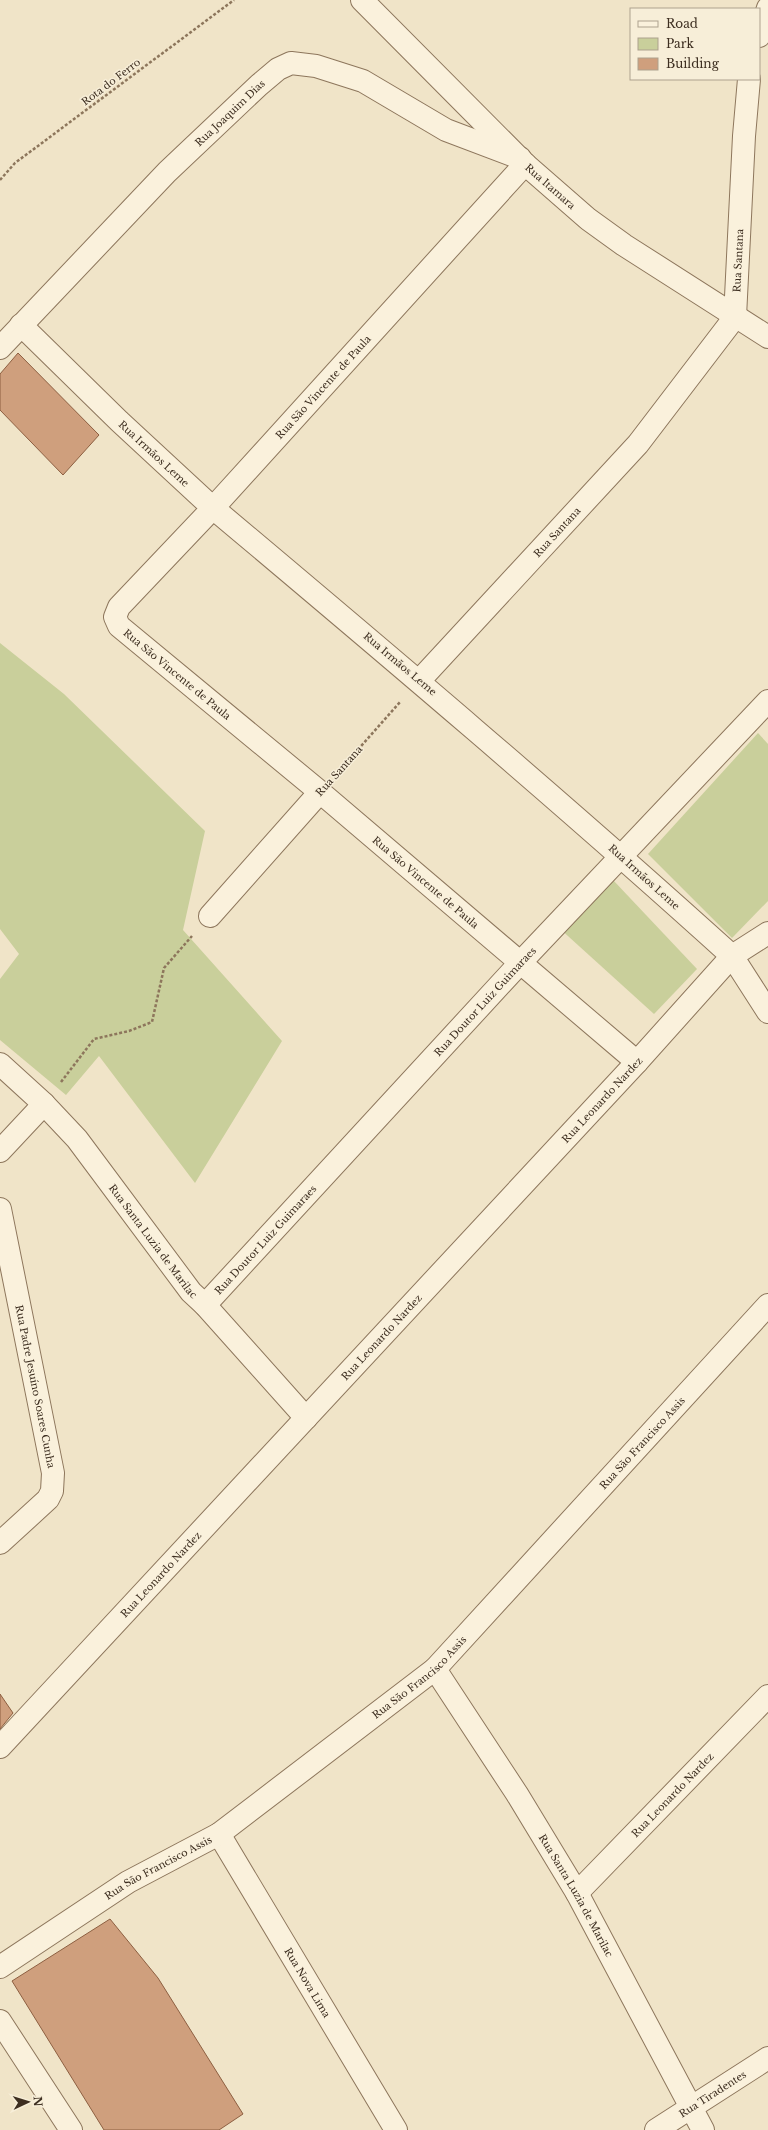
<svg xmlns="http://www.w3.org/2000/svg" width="768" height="2130" font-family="'Libre Baskerville',serif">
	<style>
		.green { fill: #c9cf9b }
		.building { fill: #cf9f7d; stroke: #8d5f41 }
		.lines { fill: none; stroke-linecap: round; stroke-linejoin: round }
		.minor-casing { stroke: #8d765c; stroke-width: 24 }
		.tertiary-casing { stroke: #8d765c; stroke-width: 24 }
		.path { stroke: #8d765c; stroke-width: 2.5; stroke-dasharray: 3 2; stroke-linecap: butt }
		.minor { stroke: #faf1dc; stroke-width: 22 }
		.tertiary { stroke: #faf1dc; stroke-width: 22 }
		.labels { text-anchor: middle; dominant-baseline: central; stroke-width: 3; stroke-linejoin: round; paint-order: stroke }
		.street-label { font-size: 10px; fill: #3d2e20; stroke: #f7eed8 }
	</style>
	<rect width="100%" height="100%" fill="#f0e4c8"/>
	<g class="green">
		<polygon points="0,643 64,694 205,831 183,930 282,1041 195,1183 99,1056 66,1095 0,1040 0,979 19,954 0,929"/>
		<polygon points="758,733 768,744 768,901 732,938 648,854"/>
		<polygon points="613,880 697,969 654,1014 558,927"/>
	</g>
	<g class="building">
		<polygon points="18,353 99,435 63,475 0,410 0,374"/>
		<polygon points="0,1694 13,1713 0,1729"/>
		<polygon points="110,1919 158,1978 243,2114 219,2130 104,2130 12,1981"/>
	</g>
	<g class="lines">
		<defs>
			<g id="minor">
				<polyline points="759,36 768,8"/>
				<path id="s1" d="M 21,325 L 119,421 L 213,508 L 119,607 L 115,617 L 119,626 L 320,792 L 637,1062"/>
				<path id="s2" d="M 0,348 L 167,172 L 259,85 L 278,69 L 291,63 L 316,66 L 363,81 L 446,130 L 520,158"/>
				<path id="s3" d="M 419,681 L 638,444 L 735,317 L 744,136 L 749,79"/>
				<polyline points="210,916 320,792"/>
				<polyline points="768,933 732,956 768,1012"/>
				<path id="s4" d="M 0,1064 L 44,1104 L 77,1139 L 191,1292 L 205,1305 L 306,1418"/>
				<polyline points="0,1151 44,1104"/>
				<path id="s5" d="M 0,1209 L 53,1473 L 52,1491 L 48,1499 L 0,1543"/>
				<path id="s6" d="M 205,1305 L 520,963 L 768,701"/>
				<path id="s7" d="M 435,1669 L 517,1794 L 577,1893 L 703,2130"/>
				<path id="s8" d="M 219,1834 L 396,2130"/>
				<path id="s9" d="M 577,1893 L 768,1696"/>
				<path id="s10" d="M 0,1967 L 128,1882 L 219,1834 L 435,1669 L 768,1305"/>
				<path id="s11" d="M 656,2130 L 768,2058"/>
			</g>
			<g id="tertiary">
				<path id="s12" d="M 362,0 L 525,164 L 588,219 L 624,245 L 768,337"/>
				<path id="s13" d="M 0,1747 L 637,1062 L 732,956 C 563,803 388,655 213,508 L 525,164"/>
				<polyline points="0,2021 71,2130"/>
			</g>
		</defs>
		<use href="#minor" class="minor-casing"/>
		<use href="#tertiary" class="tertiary-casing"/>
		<g class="path">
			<polyline points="0,180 15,163 234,0"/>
			<polyline points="338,772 401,701"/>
			<polyline points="61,1082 94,1039 129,1031 152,1022 164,968 192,936"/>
		</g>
		<use href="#minor" class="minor"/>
		<use href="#tertiary" class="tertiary"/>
	</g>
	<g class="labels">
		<g class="street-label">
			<text transform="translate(111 82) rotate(-37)">Rota do Ferro</text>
			<text stroke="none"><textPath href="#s2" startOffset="329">Rua Joaquim Dias</textPath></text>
			<text stroke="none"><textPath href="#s12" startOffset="265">Rua Itamara</textPath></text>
			<text stroke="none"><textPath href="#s3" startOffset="539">Rua Santana</textPath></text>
			<text stroke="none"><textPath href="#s13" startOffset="1927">Rua São Vincente de Paula</textPath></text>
			<text stroke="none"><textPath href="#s1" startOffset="185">Rua Irmãos Leme</textPath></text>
			<text stroke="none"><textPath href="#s3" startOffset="203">Rua Santana</textPath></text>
			<text transform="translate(400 664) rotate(40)">Rua Irmãos Leme</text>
			<text stroke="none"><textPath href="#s1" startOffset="498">Rua São Vincente de Paula</textPath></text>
			<text transform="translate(339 771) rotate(-48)">Rua Santana</text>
			<text transform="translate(644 877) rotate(42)">Rua Irmãos Leme</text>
			<text stroke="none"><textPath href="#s1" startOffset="822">Rua São Vincente de Paula</textPath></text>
			<text stroke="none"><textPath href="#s6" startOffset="413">Rua Doutor Luiz Guimaraes</textPath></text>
			<text stroke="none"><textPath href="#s13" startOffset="884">Rua Leonardo Nardez</textPath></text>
			<text stroke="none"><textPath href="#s6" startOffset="89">Rua Doutor Luiz Guimaraes</textPath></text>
			<text stroke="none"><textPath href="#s4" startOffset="235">Rua Santa Luzia de Marilac</textPath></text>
			<text stroke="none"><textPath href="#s13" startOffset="560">Rua Leonardo Nardez</textPath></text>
			<text stroke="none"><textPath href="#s5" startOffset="181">Rua Padre Jesuíno Soares Cunha</textPath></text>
			<text stroke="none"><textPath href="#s10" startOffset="835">Rua São Francisco Assis</textPath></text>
			<text stroke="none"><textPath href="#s13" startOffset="236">Rua Leonardo Nardez</textPath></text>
			<text stroke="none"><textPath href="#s10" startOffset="511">Rua São Francisco Assis</textPath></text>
			<text stroke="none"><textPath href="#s9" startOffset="137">Rua Leonardo Nardez</textPath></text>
			<text stroke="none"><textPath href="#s10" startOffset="187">Rua São Francisco Assis</textPath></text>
			<text stroke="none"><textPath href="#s7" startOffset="267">Rua Santa Luzia de Marilac</textPath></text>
			<text stroke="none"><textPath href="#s8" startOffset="173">Rua Nova Lima</textPath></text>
			<text stroke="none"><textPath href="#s11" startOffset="67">Rua Tiradentes</textPath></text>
		</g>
	</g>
	<rect x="630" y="8" width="130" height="72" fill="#f7eed8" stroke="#ada18e"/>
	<rect x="638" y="21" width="20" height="6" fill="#faf1dc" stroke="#ada18e"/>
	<text x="666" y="28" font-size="12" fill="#3d2e20">Road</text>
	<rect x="638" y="38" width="20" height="12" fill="#c9cf9b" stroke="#ada18e"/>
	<text x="666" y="48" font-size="12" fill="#3d2e20">Park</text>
	<rect x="638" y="58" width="20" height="12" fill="#cf9f7d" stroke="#ada18e"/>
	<text x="666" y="68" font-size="12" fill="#3d2e20">Building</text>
	<g transform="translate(28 2102) rotate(86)" stroke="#f7eed8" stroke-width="3" paint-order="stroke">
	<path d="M0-3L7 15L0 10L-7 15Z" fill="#3d2e20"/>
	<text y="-6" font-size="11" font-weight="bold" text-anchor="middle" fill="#3d2e20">N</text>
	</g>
</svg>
